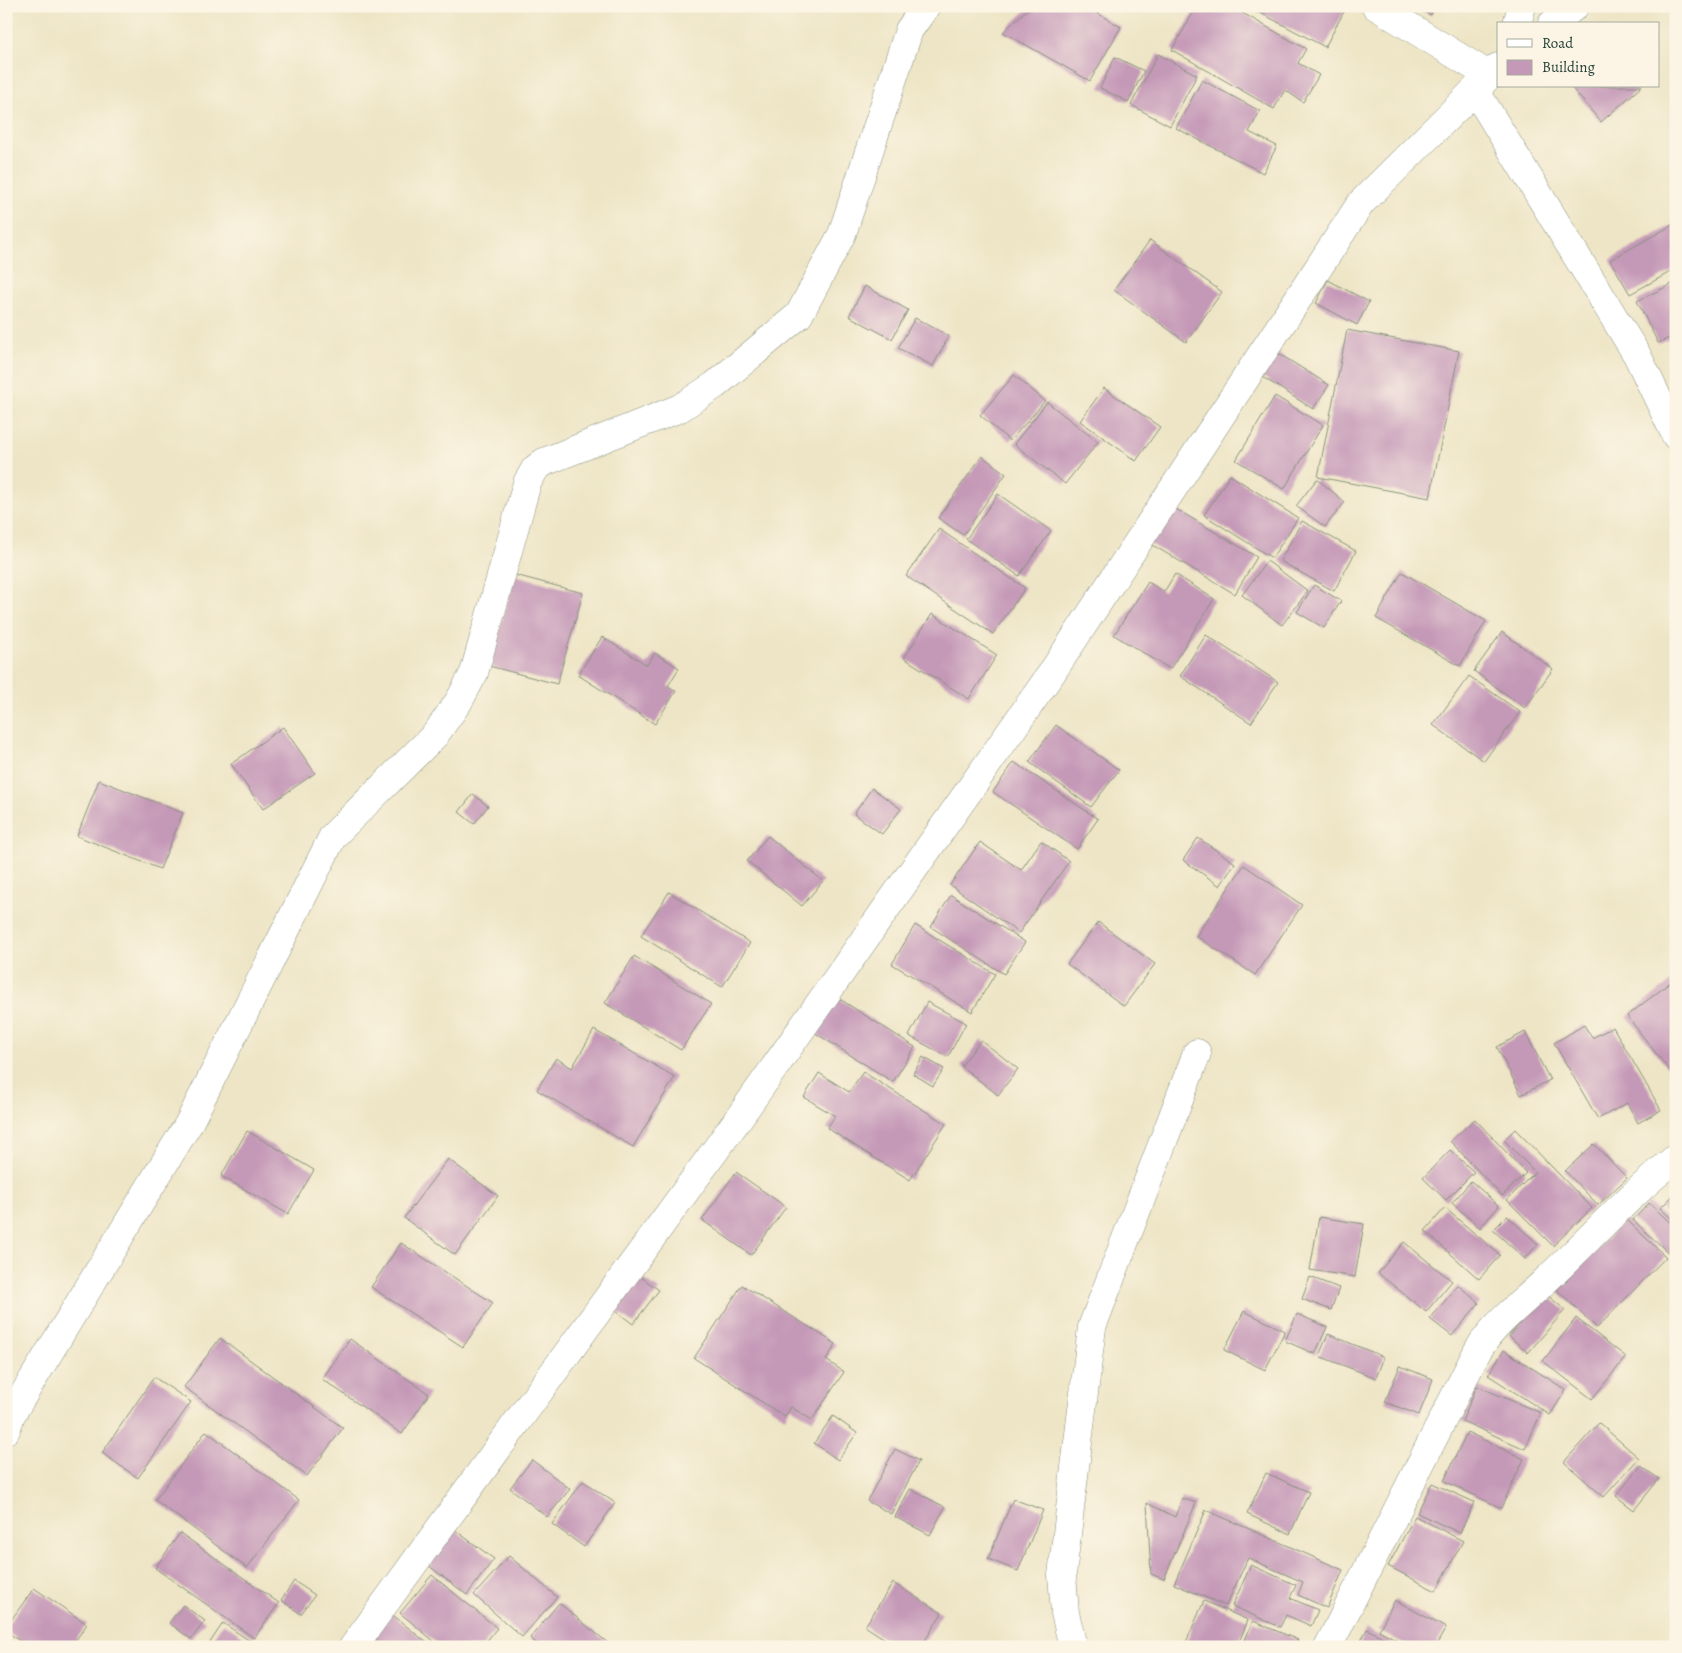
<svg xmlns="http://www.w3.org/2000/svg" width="1682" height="1653" font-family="Alegreya,serif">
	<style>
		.building { fill: #c498b7 }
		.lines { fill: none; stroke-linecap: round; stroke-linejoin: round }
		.street-casing { stroke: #86917d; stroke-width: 29 }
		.street { stroke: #fff; stroke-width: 28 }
	</style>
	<rect width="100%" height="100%" fill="#fcf5e5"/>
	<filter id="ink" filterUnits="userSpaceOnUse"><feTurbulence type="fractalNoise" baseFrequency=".02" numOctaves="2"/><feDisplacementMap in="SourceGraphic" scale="10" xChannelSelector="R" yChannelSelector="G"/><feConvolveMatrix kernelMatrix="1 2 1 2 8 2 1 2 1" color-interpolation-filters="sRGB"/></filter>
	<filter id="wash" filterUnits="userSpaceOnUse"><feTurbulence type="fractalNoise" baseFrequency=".0096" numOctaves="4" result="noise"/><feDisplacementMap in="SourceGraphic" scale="20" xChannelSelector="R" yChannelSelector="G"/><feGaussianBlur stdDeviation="1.12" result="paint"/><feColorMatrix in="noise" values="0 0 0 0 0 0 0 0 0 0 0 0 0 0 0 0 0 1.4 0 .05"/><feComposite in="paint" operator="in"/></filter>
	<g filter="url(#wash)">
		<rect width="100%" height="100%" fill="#eee5c6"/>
		<g id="blocks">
			<g class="building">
				<polygon points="1031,6 1085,6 1121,27 1090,81 1003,32"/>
				<polygon points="1197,6 1230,6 1306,49 1298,63 1319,75 1303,102 1285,90 1274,109 1172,50"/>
				<polygon points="1256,6 1347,6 1325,47 1255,10"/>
				<polygon points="1411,6 1435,6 1431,15"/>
				<polygon points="1158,54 1197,75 1170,126 1131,105"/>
				<polygon points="1115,57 1144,71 1128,102 1100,88"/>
				<polygon points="1202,80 1260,111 1249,132 1277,146 1263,173 1176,128"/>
				<polygon points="1570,86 1642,86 1601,122"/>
				<polygon points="1676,223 1676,269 1630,294 1610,260"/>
				<polygon points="1150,240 1222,292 1186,342 1114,290"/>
				<polygon points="1328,280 1369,302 1357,325 1316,303"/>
				<polygon points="1674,283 1676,287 1676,335 1658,343 1637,301"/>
				<polygon points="865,286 908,310 892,339 849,316"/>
				<polygon points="915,318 949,336 933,366 898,348"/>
				<polygon points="1347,330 1459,351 1430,498 1318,477"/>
				<polygon points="1276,352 1329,385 1313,409 1261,376"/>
				<polygon points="1014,375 1045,401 1010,441 980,415"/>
				<polygon points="1104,388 1160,427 1136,461 1080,421"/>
				<polygon points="1275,396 1323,425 1284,489 1236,460"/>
				<polygon points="1047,402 1098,442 1065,484 1014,444"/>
				<polygon points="982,456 1006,474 963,535 938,518"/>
				<polygon points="1230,475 1298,518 1272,558 1204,515"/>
				<polygon points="1317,479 1345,502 1325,527 1296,506"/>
				<polygon points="998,494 1051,531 1019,576 966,539"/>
				<polygon points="1171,506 1257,557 1235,594 1149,543"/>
				<polygon points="1302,521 1356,551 1334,591 1280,561"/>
				<polygon points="939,529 1025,588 993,634 906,576"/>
				<polygon points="1267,561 1308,591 1282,625 1242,595"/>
				<polygon points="1402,572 1486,621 1460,666 1376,618"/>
				<polygon points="1175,574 1214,599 1170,669 1114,635 1148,582 1164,592"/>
				<polygon points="515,575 583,593 557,684 489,666"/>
				<polygon points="1314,585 1341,601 1324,628 1297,612"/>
				<polygon points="932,614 997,655 969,699 904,658"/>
				<polygon points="1502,632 1553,669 1525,708 1474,671"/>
				<polygon points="1206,635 1278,682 1251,723 1180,676"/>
				<polygon points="602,637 647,665 655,653 679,668 668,686 676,691 655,724 578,675"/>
				<polygon points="1469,676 1520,712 1484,761 1433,725"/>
				<polygon points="1056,725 1119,770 1091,807 1029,762"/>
				<polygon points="283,727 315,773 263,809 231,764"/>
				<polygon points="1014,762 1098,819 1077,849 993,792"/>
				<polygon points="99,780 183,813 160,869 77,836"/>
				<polygon points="872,788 901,809 882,834 854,814"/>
				<polygon points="473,794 488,806 474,824 459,812"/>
				<polygon points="768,836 823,881 802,906 747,861"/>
				<polygon points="1198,838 1235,863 1220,886 1183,860"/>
				<polygon points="1041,841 1069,861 1019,933 950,885 980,842 1021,870"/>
				<polygon points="1244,865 1302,905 1255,975 1196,936"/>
				<polygon points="669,892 750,943 722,987 641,936"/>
				<polygon points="951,895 1025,942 1004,974 931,927"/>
				<polygon points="1098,922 1155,964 1124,1006 1067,964"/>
				<polygon points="915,925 995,974 972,1012 892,964"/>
				<polygon points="634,956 711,1004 681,1050 605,1003"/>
				<polygon points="1676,978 1676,1079 1627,1016"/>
				<polygon points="835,996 915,1047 893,1082 812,1031"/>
				<polygon points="927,1002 966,1023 948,1057 909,1036"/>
				<polygon points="1584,1025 1592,1038 1613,1027 1661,1110 1638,1123 1627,1103 1598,1119 1554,1043"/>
				<polygon points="594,1030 675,1077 633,1147 537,1090 556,1058 572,1068"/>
				<polygon points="1525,1032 1550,1080 1521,1095 1497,1047"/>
				<polygon points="981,1040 1018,1069 998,1095 961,1066"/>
				<polygon points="923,1057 944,1069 933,1086 913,1074"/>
				<polygon points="863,1072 946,1124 910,1180 827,1128 835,1116 804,1097 819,1073 849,1092"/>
				<polygon points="1475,1119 1526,1173 1502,1196 1450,1141"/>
				<polygon points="1515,1129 1592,1208 1553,1246 1507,1200 1535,1172 1504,1140"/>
				<polygon points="247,1131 314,1170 288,1214 221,1176"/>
				<polygon points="1594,1144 1627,1178 1598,1205 1565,1171"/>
				<polygon points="1450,1150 1474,1172 1446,1200 1423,1178"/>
				<polygon points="448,1159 498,1196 455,1255 404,1218"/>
				<polygon points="736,1172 786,1207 751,1255 702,1220"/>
				<polygon points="1471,1181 1499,1206 1480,1228 1452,1203"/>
				<polygon points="1676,1193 1676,1223 1660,1208"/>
				<polygon points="1649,1203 1676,1228 1676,1252 1672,1256 1633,1220"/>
				<polygon points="1445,1208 1500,1255 1479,1279 1425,1231"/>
				<polygon points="1507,1216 1538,1244 1525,1259 1493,1230"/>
				<polygon points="1319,1217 1364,1224 1355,1277 1310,1270"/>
				<polygon points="1626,1219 1666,1257 1597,1328 1557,1290"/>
				<polygon points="1404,1242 1452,1281 1426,1312 1378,1273"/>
				<polygon points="401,1243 493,1303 463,1347 371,1287"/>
				<polygon points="637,1274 659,1290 633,1324 612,1308"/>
				<polygon points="1310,1277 1339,1288 1331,1310 1302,1299"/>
				<polygon points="742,1285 836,1344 826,1360 844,1372 812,1420 791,1407 785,1417 694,1358"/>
				<polygon points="1458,1285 1479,1303 1452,1336 1430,1319"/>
				<polygon points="1546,1294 1565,1310 1528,1353 1509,1336"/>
				<polygon points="1244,1311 1285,1331 1265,1370 1224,1350"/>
				<polygon points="1297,1314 1327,1327 1315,1354 1285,1341"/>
				<polygon points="1576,1318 1626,1357 1592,1399 1543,1361"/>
				<polygon points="1328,1334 1384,1357 1376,1378 1319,1356"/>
				<polygon points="220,1338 343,1428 307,1476 184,1387"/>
				<polygon points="350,1339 429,1394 402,1434 322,1379"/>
				<polygon points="1504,1350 1566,1390 1550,1415 1488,1375"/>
				<polygon points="1400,1366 1433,1379 1419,1415 1385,1402"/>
				<polygon points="154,1377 191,1402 138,1478 102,1453"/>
				<polygon points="1477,1386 1541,1413 1525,1449 1462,1421"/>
				<polygon points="833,1416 857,1433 838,1460 814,1443"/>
				<polygon points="1599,1423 1639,1458 1604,1497 1564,1462"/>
				<polygon points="206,1431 299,1500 247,1568 155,1500"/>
				<polygon points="1467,1432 1524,1459 1501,1508 1444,1481"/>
				<polygon points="895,1449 919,1461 891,1514 867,1501"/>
				<polygon points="532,1460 570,1489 547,1517 510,1488"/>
				<polygon points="1641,1466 1659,1479 1634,1510 1616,1496"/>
				<polygon points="1266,1473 1309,1492 1290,1534 1247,1514"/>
				<polygon points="583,1481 615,1503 584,1547 552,1524"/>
				<polygon points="1432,1483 1474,1502 1460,1533 1417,1513"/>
				<polygon points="910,1489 945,1507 930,1535 895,1517"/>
				<polygon points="1182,1498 1196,1503 1164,1579 1151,1574 1147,1503 1175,1517"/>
				<polygon points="1013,1499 1043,1510 1018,1571 988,1559"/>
				<polygon points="1206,1510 1343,1570 1327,1608 1298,1595 1303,1582 1248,1558 1226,1606 1174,1584"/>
				<polygon points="1415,1516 1463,1541 1436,1591 1388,1566"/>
				<polygon points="451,1527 494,1559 467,1595 424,1562"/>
				<polygon points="180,1533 279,1603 254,1638 155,1568"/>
				<polygon points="509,1556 557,1597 522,1637 474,1595"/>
				<polygon points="1251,1565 1296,1585 1290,1598 1318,1610 1311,1626 1286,1615 1280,1627 1232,1606"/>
				<polygon points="432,1575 497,1628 482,1647 441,1647 400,1613"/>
				<polygon points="294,1581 315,1595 301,1614 281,1600"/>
				<polygon points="893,1583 942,1613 921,1647 897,1647 865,1626"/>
				<polygon points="34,1588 87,1624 71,1647 28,1647 6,1631 6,1627"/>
				<polygon points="1395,1600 1446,1628 1435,1647 1410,1647 1379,1630"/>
				<polygon points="1204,1601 1248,1620 1237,1647 1184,1647"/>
				<polygon points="559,1603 608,1643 605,1647 541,1647 530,1638"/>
				<polygon points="183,1605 205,1621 191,1639 169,1623"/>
				<polygon points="388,1611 432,1647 363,1647"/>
				<polygon points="1253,1621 1298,1640 1296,1647 1242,1647"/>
				<polygon points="223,1623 259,1647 207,1647"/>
				<polygon points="1367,1629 1392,1642 1389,1647 1358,1647"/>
			</g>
		</g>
	</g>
	<g filter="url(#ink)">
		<use href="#blocks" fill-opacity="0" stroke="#86917d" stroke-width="1"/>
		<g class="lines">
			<defs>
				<g id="street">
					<polyline points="1376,6 1490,76"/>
					<polyline points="1517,24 1522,6"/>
					<polyline points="1552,24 1575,6"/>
					<polyline points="1475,90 1637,355 1676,436"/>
					<polyline points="6,1430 11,1415 189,1123 333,836 435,735 459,701 474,673 527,483 535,469 544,462 680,408 715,385 799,315 842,234 909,30 926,6"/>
					<polyline points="353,1647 736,1122 1051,674 1361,203 1498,67"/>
					<polyline points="1073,1647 1065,1613 1062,1575 1092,1327 1197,1053"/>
					<path d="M 1328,1647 L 1478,1350 C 1495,1323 1519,1306 1542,1284 C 1587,1242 1628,1196 1676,1158"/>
				</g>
			</defs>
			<use href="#street" class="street-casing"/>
			<use href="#street" class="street"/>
		</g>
	</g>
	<rect width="1682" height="1653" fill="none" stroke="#fcf5e5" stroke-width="25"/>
	<rect x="1497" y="22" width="162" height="65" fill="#fcf5e5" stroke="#a4ab9e"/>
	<rect x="1507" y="39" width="25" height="8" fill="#ffffff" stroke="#a4ab9e"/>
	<text x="1542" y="48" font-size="15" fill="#1f3d34">Road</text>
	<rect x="1507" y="60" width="25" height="15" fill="#c498b7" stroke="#a4ab9e"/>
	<text x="1542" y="72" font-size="15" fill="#1f3d34">Building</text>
</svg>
